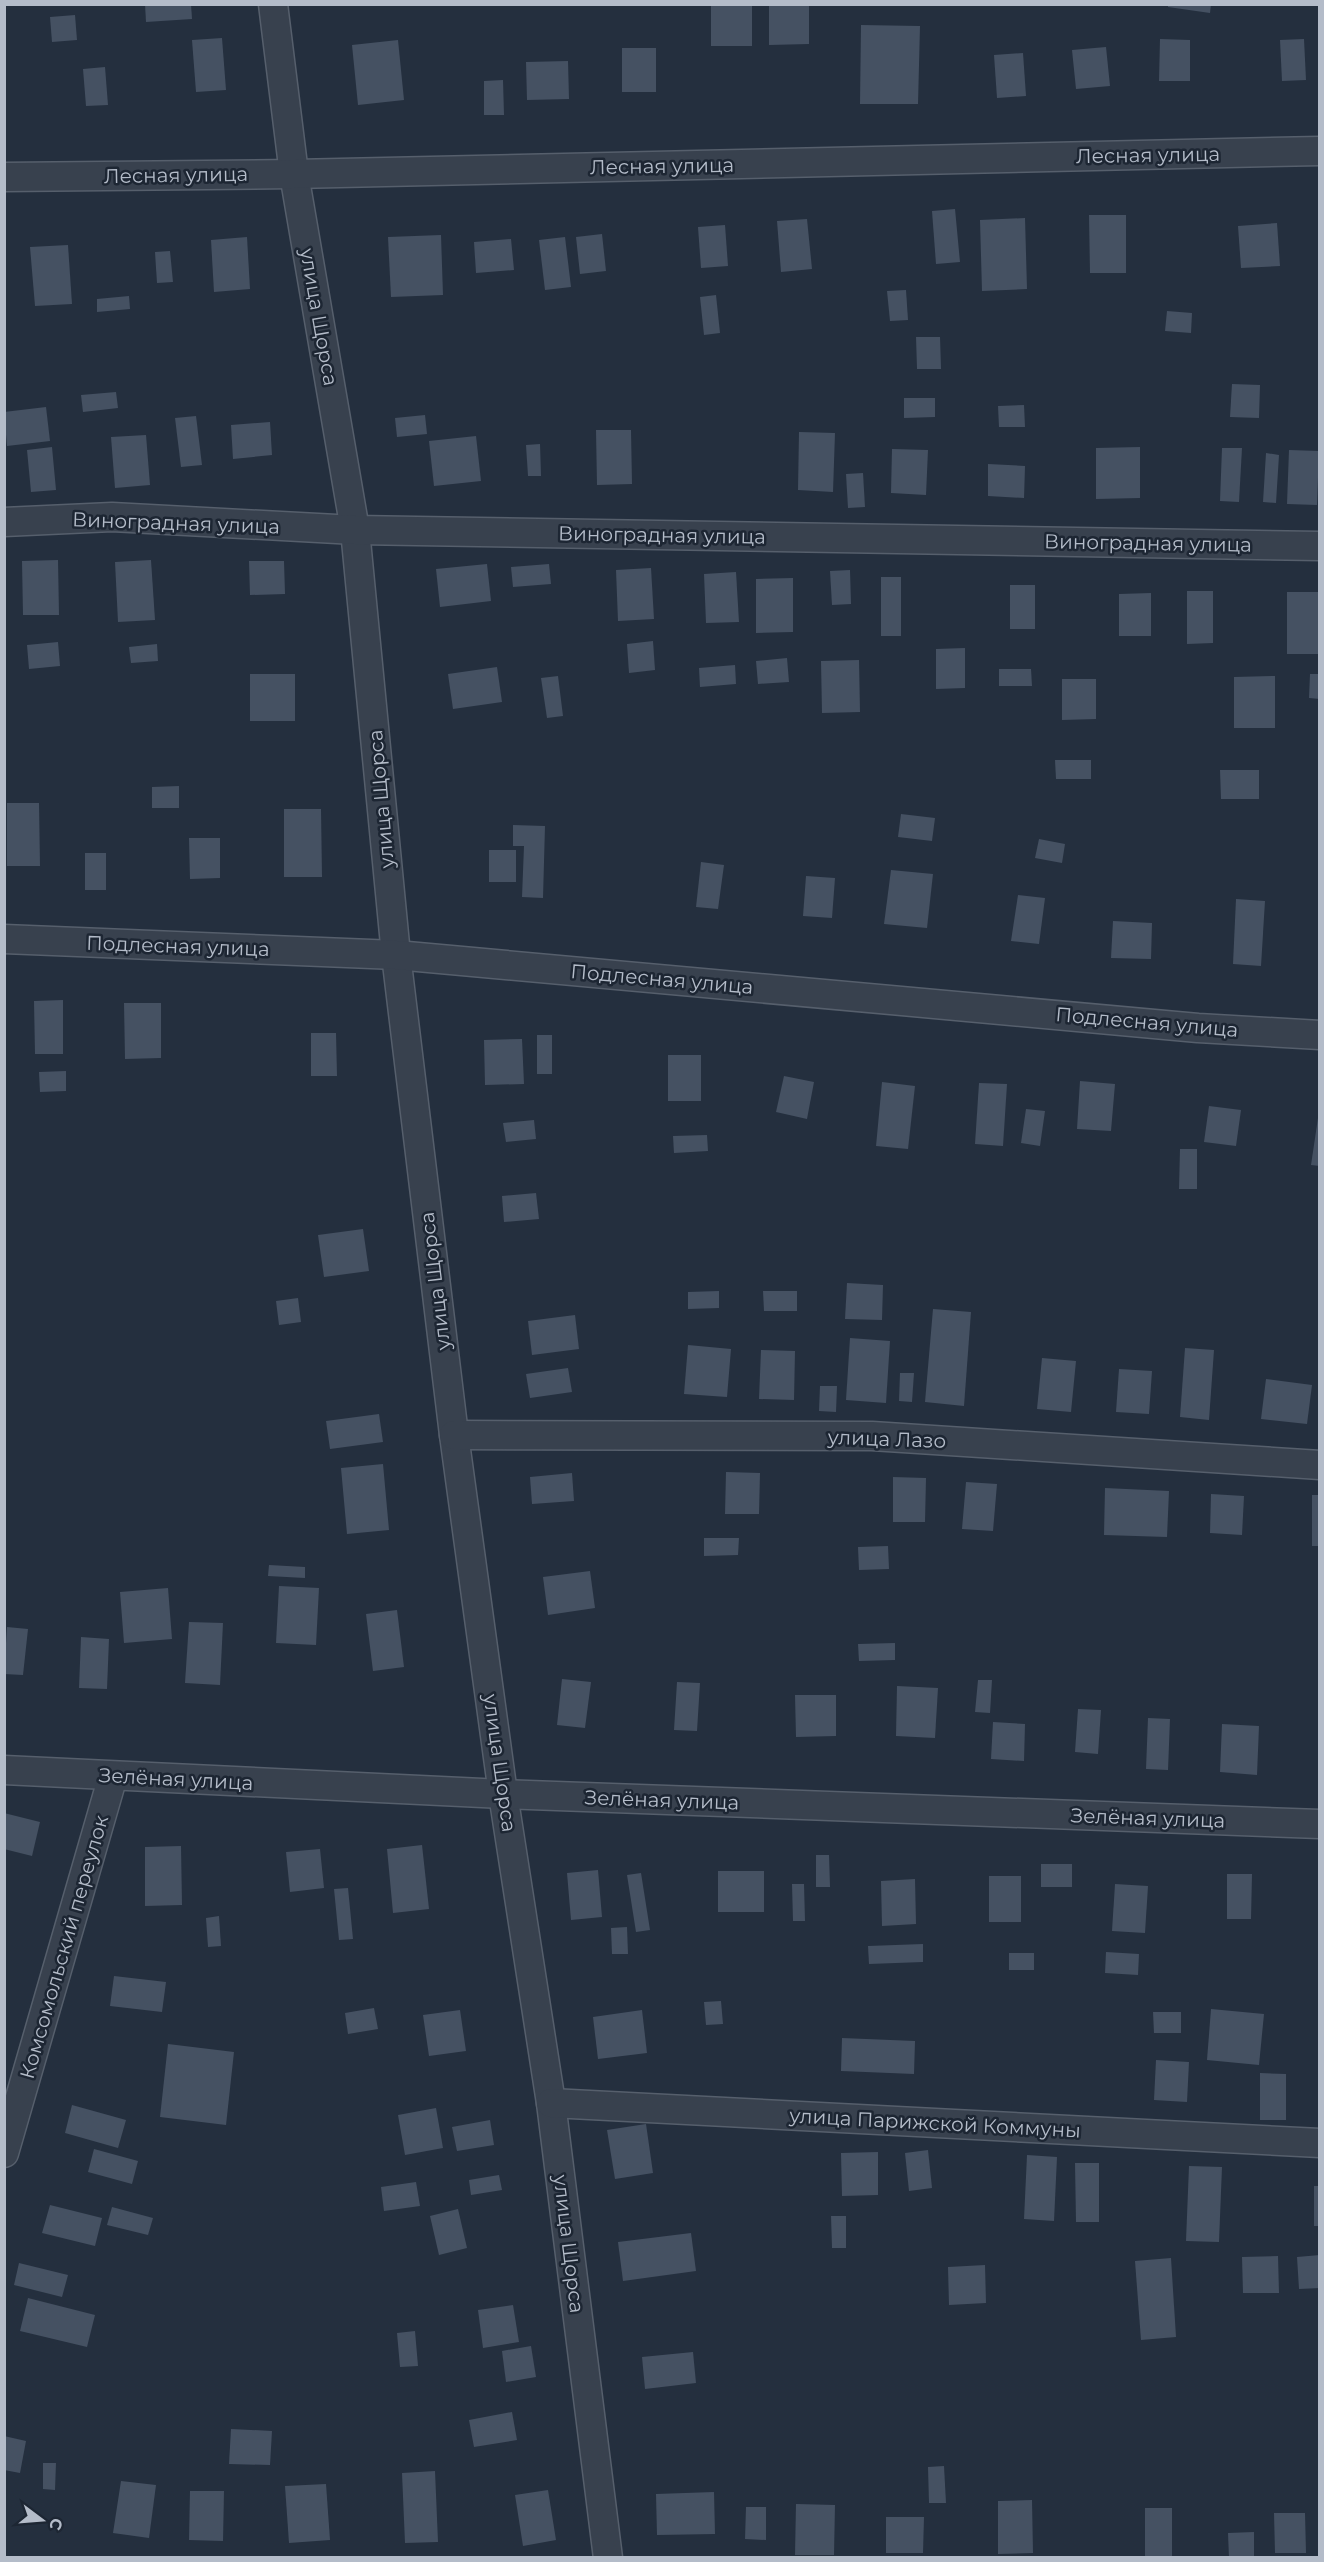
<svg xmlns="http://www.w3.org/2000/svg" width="1324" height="2562" font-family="Montserrat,sans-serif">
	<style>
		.building { fill: #455162 }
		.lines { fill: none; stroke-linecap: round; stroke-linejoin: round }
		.minor-casing { stroke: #565f6c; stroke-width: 31 }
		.minor { stroke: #38414e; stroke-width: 28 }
		.labels { text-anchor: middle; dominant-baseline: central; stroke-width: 5; stroke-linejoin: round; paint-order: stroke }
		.street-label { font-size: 20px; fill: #b4bcc9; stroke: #1d2633 }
	</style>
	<rect width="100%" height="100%" fill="#242f3e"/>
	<g class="building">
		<polygon points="145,4 191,4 192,19 146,22"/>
		<rect x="711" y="4" width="41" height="42"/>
		<polygon points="769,4 809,4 809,44 769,45"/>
		<polygon points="1168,4 1211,4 1210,13 1168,7"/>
		<polygon points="75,15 77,40 52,42 50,17"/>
		<polygon points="861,25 920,26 918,104 860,104"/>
		<polygon points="222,38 226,90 196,92 192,40"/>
		<polygon points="1160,39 1190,40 1190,81 1159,81"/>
		<polygon points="1304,39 1306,80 1282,81 1280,40"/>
		<polygon points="398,40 404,100 358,105 352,45"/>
		<polygon points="1106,47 1110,86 1076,89 1072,50"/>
		<rect x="622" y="48" width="34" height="44"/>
		<polygon points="1023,53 1026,96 997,98 994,55"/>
		<polygon points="568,61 569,99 527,100 526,62"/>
		<polygon points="105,67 108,105 86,106 83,69"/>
		<polygon points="503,80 504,115 484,115 484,81"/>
		<polygon points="955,209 960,262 936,264 932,211"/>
		<polygon points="1089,215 1126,215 1126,273 1090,273"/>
		<polygon points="1025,218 1027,289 982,291 980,220"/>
		<polygon points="807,219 812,269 781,272 777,221"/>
		<polygon points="1277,223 1280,266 1241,268 1238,226"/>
		<polygon points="725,225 728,266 701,268 698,227"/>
		<polygon points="602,234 606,271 580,274 576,237"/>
		<polygon points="441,235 443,295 391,297 388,237"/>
		<polygon points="247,237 250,289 214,292 211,240"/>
		<polygon points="565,237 571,287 545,290 539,240"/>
		<polygon points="511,239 514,270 476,273 474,242"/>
		<polygon points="68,245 72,304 35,306 30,247"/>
		<polygon points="170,251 173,282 157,283 155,252"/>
		<polygon points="906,290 908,320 890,321 887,291"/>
		<polygon points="716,295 720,333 704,335 700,297"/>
		<polygon points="129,296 130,309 97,312 97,299"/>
		<polygon points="1167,311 1192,313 1191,333 1165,331"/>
		<polygon points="916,337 940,337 941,369 917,369"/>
		<polygon points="1232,384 1260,385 1259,418 1230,417"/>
		<polygon points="116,392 118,408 83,412 81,395"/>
		<polygon points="904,398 935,398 935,417 904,418"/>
		<polygon points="1024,405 1025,427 999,427 998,406"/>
		<polygon points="46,407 50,441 7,446 4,412"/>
		<polygon points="425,415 427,434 397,437 395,418"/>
		<polygon points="196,416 202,465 181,467 175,418"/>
		<polygon points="270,422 272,455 233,459 231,425"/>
		<polygon points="596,430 631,430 632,484 597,485"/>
		<polygon points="799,432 835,433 833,492 798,490"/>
		<polygon points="146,435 150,485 115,488 111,437"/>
		<polygon points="476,436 481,481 434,486 429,441"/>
		<polygon points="540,444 541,476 528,476 526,445"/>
		<polygon points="52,447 56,490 31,492 27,450"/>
		<polygon points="1140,447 1140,498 1096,499 1096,448"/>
		<polygon points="1222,448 1242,448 1239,502 1220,501"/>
		<polygon points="892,449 928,450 926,495 891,493"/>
		<polygon points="1289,450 1319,451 1317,505 1287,504"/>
		<polygon points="1266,453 1279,455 1276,503 1263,502"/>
		<polygon points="988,464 1025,466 1024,498 988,496"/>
		<polygon points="863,473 865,507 848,508 846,474"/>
		<polygon points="58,560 59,615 23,615 22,561"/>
		<polygon points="151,560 155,620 118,622 115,562"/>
		<polygon points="249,561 284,561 285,594 250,595"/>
		<polygon points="487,564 491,601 440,607 436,569"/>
		<polygon points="549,564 551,584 513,587 511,567"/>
		<polygon points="651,568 654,619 618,621 616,570"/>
		<polygon points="850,570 851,604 832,605 830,571"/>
		<polygon points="736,572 739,622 706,623 704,574"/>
		<rect x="881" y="577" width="20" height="59"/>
		<polygon points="793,578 793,632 756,633 756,579"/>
		<rect x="1010" y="585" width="25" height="44"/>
		<polygon points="1187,591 1213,591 1213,643 1187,644"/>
		<rect x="1287" y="592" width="33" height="62"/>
		<polygon points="1151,593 1151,636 1119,636 1119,594"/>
		<polygon points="653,641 655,670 629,673 627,644"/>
		<polygon points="58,642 60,666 29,669 27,645"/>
		<polygon points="157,644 158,661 131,663 129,647"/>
		<polygon points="965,648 965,688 936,689 936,649"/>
		<polygon points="787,658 789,682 758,684 756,661"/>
		<polygon points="859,660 860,712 822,713 821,661"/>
		<polygon points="735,665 736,684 700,687 699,668"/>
		<polygon points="497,667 502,702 453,709 448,674"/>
		<polygon points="999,669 1031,669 1032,686 999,686"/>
		<rect x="250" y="674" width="45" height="47"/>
		<polygon points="1310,674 1320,674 1320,699 1309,698"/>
		<polygon points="558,676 563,716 547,718 541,678"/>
		<polygon points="1275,676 1275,728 1234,728 1234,677"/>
		<polygon points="1062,679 1096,679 1096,719 1062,720"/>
		<polygon points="1055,760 1091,760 1091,779 1056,779"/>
		<polygon points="1220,770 1259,770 1259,799 1221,799"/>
		<polygon points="179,786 179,808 152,808 152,787"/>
		<polygon points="7,803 39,803 40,866 7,866"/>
		<polygon points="284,809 321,809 322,877 284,877"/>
		<polygon points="901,814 935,818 932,841 898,837"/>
		<polygon points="513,825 545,826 543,898 522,897 524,846 513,846"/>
		<polygon points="189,838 220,838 220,878 190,879"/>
		<polygon points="1039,839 1065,844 1062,863 1035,858"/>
		<rect x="489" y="850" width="27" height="32"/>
		<rect x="85" y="853" width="21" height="37"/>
		<polygon points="701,862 724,865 718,909 696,907"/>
		<polygon points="891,870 933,874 927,928 884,924"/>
		<polygon points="806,876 835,878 832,918 803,916"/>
		<polygon points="1018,895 1045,898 1039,944 1011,941"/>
		<polygon points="1236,899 1265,901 1261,966 1233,964"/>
		<polygon points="1113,921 1152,923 1151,959 1111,958"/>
		<polygon points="63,1000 63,1054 35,1054 34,1001"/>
		<polygon points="124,1003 161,1003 161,1058 125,1059"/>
		<polygon points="311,1033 336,1033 337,1076 311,1076"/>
		<rect x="537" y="1035" width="15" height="39"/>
		<polygon points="522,1039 524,1084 485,1085 484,1040"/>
		<rect x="668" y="1055" width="33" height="46"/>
		<polygon points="66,1071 66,1091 40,1092 39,1072"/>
		<polygon points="784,1076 814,1082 807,1119 776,1112"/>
		<polygon points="1080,1081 1115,1084 1111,1131 1077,1129"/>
		<polygon points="882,1082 915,1086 908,1149 876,1146"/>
		<polygon points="979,1083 1007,1084 1003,1146 975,1144"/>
		<polygon points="1209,1106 1241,1110 1236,1146 1204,1142"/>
		<polygon points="1026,1109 1045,1111 1040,1146 1021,1143"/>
		<polygon points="1318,1118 1320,1118 1320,1166 1311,1165"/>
		<polygon points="534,1120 536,1139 506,1142 503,1123"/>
		<polygon points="707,1135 708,1151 674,1153 673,1136"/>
		<polygon points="1180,1149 1197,1149 1197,1189 1179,1189"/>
		<polygon points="536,1193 539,1219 504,1222 502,1196"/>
		<polygon points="363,1229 369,1271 324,1277 318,1235"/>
		<polygon points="847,1283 883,1285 882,1320 845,1319"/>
		<polygon points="719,1291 719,1308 688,1309 688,1292"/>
		<polygon points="763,1291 797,1291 797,1311 764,1311"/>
		<polygon points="298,1298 301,1322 279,1325 276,1301"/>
		<polygon points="933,1309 971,1312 964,1406 925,1402"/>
		<polygon points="575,1315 579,1349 532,1355 528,1321"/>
		<polygon points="850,1338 890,1341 886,1403 846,1400"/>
		<polygon points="688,1345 731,1349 727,1397 684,1394"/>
		<polygon points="1185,1348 1214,1350 1209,1420 1180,1417"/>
		<polygon points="761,1350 795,1351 794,1400 759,1399"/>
		<polygon points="1042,1358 1076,1361 1071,1412 1037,1409"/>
		<polygon points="568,1368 572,1392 530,1398 526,1374"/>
		<polygon points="1119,1369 1152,1371 1149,1414 1116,1412"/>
		<polygon points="900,1373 914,1373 912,1402 899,1401"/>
		<polygon points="1266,1379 1312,1385 1307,1424 1261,1419"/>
		<polygon points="820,1386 837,1386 836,1412 819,1411"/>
		<polygon points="379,1414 383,1442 330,1449 326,1421"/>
		<polygon points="383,1464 389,1530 347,1534 341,1468"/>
		<polygon points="726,1472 760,1473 759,1514 725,1514"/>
		<polygon points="572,1473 574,1501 532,1504 530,1477"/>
		<polygon points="893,1477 926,1478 925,1522 893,1522"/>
		<polygon points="966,1482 997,1484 993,1531 962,1529"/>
		<polygon points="1105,1488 1169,1491 1167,1537 1104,1535"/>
		<polygon points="1211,1494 1244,1496 1242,1535 1210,1533"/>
		<rect x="1312" y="1495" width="8" height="51"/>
		<polygon points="704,1538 739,1538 738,1555 704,1556"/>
		<polygon points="888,1546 889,1569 859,1570 858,1547"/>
		<polygon points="269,1565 305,1567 305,1578 268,1576"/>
		<polygon points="590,1571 595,1608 548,1615 543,1577"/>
		<polygon points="279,1586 319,1588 316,1645 276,1643"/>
		<polygon points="168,1588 172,1639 124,1643 120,1592"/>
		<polygon points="397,1610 404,1667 373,1671 366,1614"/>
		<polygon points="189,1622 223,1623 220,1685 185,1683"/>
		<polygon points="7,1627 28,1629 23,1675 4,1674"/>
		<polygon points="81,1637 109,1639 107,1689 79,1688"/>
		<polygon points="895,1643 895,1660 859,1661 858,1644"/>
		<polygon points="562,1679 591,1682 585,1728 557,1725"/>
		<polygon points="978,1680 992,1680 990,1713 975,1712"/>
		<polygon points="677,1682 700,1683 697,1731 674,1730"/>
		<polygon points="897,1686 938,1688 935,1738 896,1736"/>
		<polygon points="795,1695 836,1695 836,1736 796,1737"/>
		<polygon points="1078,1709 1101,1710 1098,1754 1075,1752"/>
		<polygon points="1148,1718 1170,1719 1168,1770 1146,1769"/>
		<polygon points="993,1722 1025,1724 1024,1761 991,1759"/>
		<polygon points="1222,1724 1259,1726 1257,1775 1220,1772"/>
		<polygon points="4,1813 40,1822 32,1856 4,1849"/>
		<polygon points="422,1845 429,1909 393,1913 387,1849"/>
		<polygon points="181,1846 182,1905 145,1906 145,1847"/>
		<polygon points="320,1849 324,1888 290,1892 286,1852"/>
		<polygon points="816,1855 829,1855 830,1887 816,1887"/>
		<rect x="1041" y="1864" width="31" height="23"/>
		<polygon points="598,1870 602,1917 571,1920 567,1873"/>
		<rect x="718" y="1871" width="46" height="41"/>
		<polygon points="641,1873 650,1930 636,1932 627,1875"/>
		<polygon points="1227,1874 1252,1874 1251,1919 1227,1919"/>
		<rect x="989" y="1876" width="32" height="46"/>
		<polygon points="915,1879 916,1924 882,1926 881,1881"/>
		<polygon points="792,1884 804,1884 805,1921 793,1921"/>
		<polygon points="1115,1884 1148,1886 1145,1933 1112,1931"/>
		<polygon points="348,1888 353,1939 339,1940 334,1889"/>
		<polygon points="219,1916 221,1946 208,1947 206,1918"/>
		<polygon points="627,1927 628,1954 612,1954 611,1928"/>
		<polygon points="923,1944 923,1962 869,1964 868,1946"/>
		<polygon points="1106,1952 1139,1954 1138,1975 1105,1973"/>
		<rect x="1009" y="1953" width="25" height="17"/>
		<polygon points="114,1976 166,1982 162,2012 110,2006"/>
		<polygon points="721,2001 723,2024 706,2025 704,2002"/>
		<polygon points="374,2008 378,2029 348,2034 345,2013"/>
		<polygon points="1211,2009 1264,2014 1259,2065 1207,2060"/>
		<polygon points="460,2010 466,2051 429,2056 423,2015"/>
		<polygon points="642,2010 647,2053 598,2059 593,2017"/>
		<polygon points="1153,2012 1181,2012 1181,2033 1154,2033"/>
		<polygon points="842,2038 915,2041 914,2074 841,2071"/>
		<polygon points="168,2044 234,2052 226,2125 160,2117"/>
		<polygon points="1156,2060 1189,2062 1187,2102 1154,2100"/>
		<polygon points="1260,2073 1286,2074 1286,2120 1260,2120"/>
		<polygon points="72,2105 126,2120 118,2148 65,2133"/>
		<polygon points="436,2108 443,2148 405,2155 398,2115"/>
		<polygon points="490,2120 494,2145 457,2151 452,2127"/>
		<polygon points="646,2124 653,2173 615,2179 607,2130"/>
		<polygon points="94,2149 138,2161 132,2184 88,2172"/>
		<polygon points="928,2150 932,2188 909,2191 905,2153"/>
		<polygon points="878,2152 878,2195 842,2196 841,2153"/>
		<polygon points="1027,2155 1057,2157 1054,2221 1024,2219"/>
		<polygon points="1075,2163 1099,2163 1099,2222 1076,2222"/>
		<polygon points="1189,2166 1222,2167 1219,2242 1186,2241"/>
		<polygon points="499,2175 502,2190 471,2195 469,2180"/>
		<polygon points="416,2182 420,2206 384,2211 381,2187"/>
		<rect x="1314" y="2186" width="6" height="40"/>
		<polygon points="50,2205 102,2218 95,2246 42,2233"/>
		<polygon points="112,2207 153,2218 148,2235 107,2225"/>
		<polygon points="458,2209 467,2248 439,2255 430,2216"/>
		<polygon points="831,2216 846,2216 846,2248 832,2248"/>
		<polygon points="691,2233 696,2271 623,2281 618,2242"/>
		<polygon points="1320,2255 1320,2288 1299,2289 1297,2257"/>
		<polygon points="1278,2256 1279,2293 1243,2293 1242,2257"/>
		<polygon points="1171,2258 1176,2337 1141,2340 1135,2261"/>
		<polygon points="19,2263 68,2275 62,2297 14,2285"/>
		<polygon points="985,2265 986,2303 949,2305 948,2267"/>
		<polygon points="28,2298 95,2315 87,2347 20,2331"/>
		<polygon points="513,2305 519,2342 483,2348 478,2310"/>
		<polygon points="415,2331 418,2366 400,2367 397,2333"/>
		<polygon points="531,2346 536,2377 506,2382 502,2351"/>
		<polygon points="693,2352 696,2383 645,2389 642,2357"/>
		<polygon points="512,2412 517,2440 474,2447 469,2420"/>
		<polygon points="231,2429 272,2431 270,2465 229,2464"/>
		<polygon points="4,2436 26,2441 20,2473 4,2470"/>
		<polygon points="43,2463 56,2463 55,2490 43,2489"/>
		<polygon points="944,2466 946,2503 929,2503 928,2467"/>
		<polygon points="435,2471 438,2542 405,2543 402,2473"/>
		<polygon points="121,2481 156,2485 149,2538 113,2533"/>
		<polygon points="326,2484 330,2540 289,2543 285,2486"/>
		<polygon points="548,2490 556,2540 523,2546 515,2495"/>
		<polygon points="190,2491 224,2491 223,2541 189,2540"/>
		<polygon points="714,2492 715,2534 657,2535 656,2494"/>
		<polygon points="1032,2500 1033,2553 998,2554 998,2501"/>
		<polygon points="796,2504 835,2505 834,2555 795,2555"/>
		<polygon points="746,2507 766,2507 766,2540 745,2539"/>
		<rect x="1145" y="2508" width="27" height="50"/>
		<polygon points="1274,2513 1305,2513 1306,2553 1275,2553"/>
		<polygon points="886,2517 924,2517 923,2553 886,2553"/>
		<polygon points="1254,2532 1254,2558 1229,2558 1228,2533"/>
	</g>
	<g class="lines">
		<defs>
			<g id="minor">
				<polyline points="273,4 294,174 355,530 396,955 454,1435 503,1794 551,2103 608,2558"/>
				<polyline points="4,177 294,174 1320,151"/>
				<polyline points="4,522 112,517 355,530 1320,546"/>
				<polyline points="4,939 396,955 1198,1028 1320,1035"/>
				<polyline points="454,1435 872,1436 1320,1465"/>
				<polyline points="4,1770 503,1794 1320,1824"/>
				<polyline points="551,2103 1320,2143"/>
				<polyline points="4,2153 113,1776"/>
			</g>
		</defs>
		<use href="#minor" class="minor-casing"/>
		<use href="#minor" class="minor"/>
	</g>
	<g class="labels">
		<g class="street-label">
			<text transform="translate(1148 155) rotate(-1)">Лесная улица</text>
			<text transform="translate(662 166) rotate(-1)">Лесная улица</text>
			<text transform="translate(176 175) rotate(-1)">Лесная улица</text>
			<text transform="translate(319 317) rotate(80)">улица Щорса</text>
			<text transform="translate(176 523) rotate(2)">Виноградная улица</text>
			<text transform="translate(662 535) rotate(1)">Виноградная улица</text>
			<text transform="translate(1148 543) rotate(1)">Виноградная улица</text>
			<text transform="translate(381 799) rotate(-95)">улица Щорса</text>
			<text transform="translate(178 946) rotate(2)">Подлесная улица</text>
			<text transform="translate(662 979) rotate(5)">Подлесная улица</text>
			<text transform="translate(1147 1022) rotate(5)">Подлесная улица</text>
			<text transform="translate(435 1281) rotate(-97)">улица Щорса</text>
			<text transform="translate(887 1439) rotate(2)">улица Лазо</text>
			<text transform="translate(500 1763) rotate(82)">улица Щорса</text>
			<text transform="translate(176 1779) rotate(3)">Зелёная улица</text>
			<text transform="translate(662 1800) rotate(2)">Зелёная улица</text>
			<text transform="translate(1148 1818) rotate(2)">Зелёная улица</text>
			<text transform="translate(64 1947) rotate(-74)">Комсомольский переулок</text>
			<text transform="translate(935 2123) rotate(3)">улица Парижской Коммуны</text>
			<text transform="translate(569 2244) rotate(83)">улица Щорса</text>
		</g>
	</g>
	<rect width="1324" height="2562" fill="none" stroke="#b4bcc9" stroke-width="12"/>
	<g transform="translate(42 2520) rotate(106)" stroke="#1d2633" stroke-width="4.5" paint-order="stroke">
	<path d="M0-4.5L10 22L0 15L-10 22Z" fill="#b4bcc9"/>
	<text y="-9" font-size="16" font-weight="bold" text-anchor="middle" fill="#b4bcc9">С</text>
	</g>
</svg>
